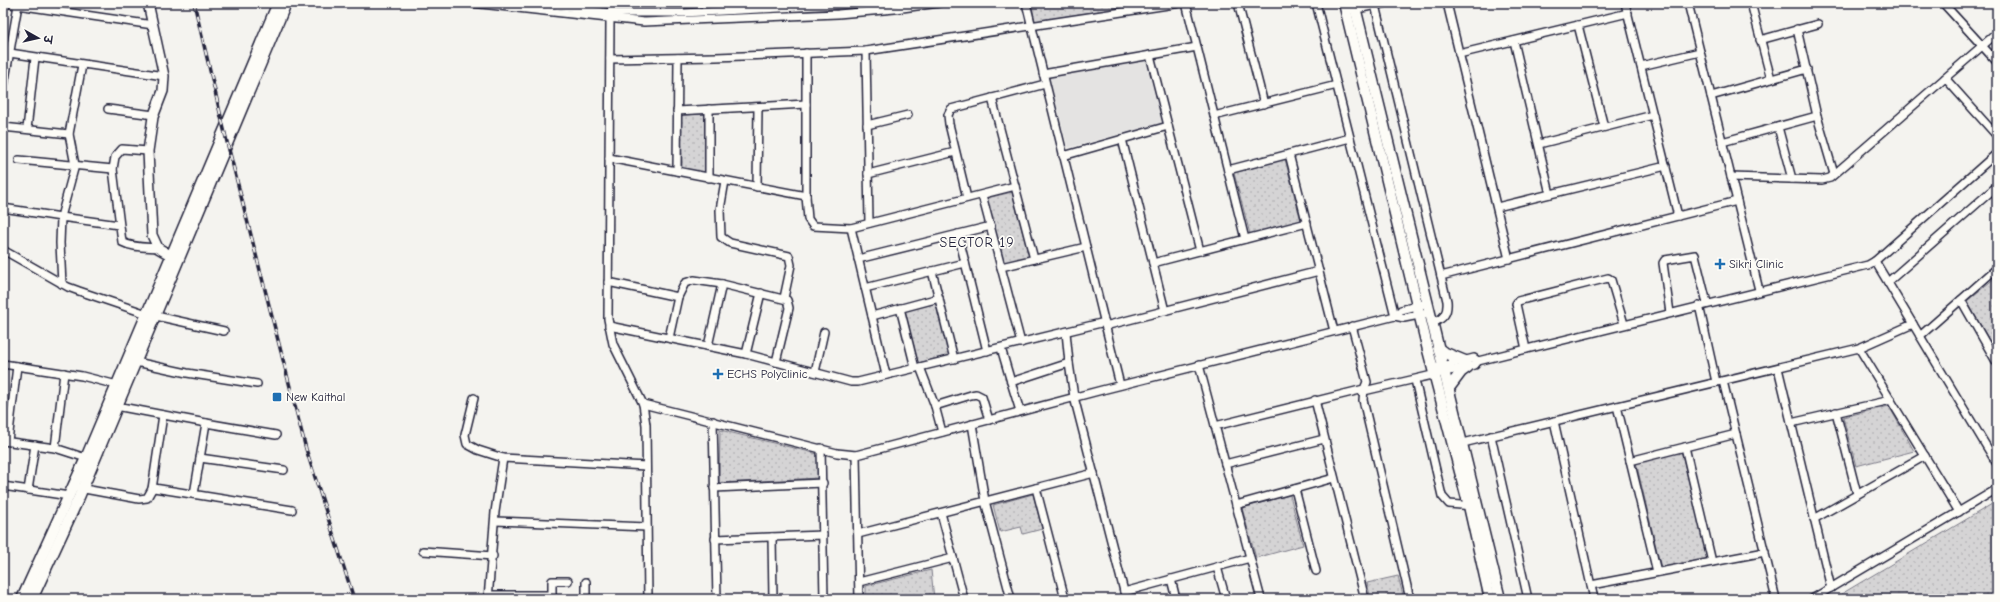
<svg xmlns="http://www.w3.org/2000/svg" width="2000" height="602" font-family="'Comic Neue','Playpen Sans Deva',sans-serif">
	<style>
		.built { fill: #e4e3e2 }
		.park { fill: url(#park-dots); stroke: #7c7b88 }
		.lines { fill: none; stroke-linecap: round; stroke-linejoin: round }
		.minor-casing { stroke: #22223b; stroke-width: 10 }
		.tertiary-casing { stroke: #22223b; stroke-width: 12 }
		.secondary-casing { stroke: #22223b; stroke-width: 13 }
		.minor { stroke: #fdfcf7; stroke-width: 7 }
		.tertiary { stroke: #fdfcf7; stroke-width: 9 }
		.secondary { stroke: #fdfcf7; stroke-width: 10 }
		.rail-casing { stroke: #22223b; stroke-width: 3.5 }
		.rail { stroke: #fdfcf7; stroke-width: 2; stroke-dasharray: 6; stroke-linecap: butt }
		.poi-dot { fill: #1f6fb2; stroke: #fdfcf7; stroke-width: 1.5 }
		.labels { text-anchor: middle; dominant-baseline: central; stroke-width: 3.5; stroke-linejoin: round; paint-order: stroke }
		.poi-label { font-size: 12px; fill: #22223b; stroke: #fdfcf7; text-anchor: start }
		.quarter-label { font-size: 14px; letter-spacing: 1px; fill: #22223b; stroke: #fdfcf7 }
	</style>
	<defs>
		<pattern id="park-dots" width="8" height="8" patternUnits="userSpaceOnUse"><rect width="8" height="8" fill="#d5d4d5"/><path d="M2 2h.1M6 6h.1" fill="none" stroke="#b7b6b8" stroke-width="1.8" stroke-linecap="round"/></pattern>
	</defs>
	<rect width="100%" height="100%" fill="#f4f3ef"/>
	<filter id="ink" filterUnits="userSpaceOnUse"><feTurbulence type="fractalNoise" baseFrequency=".025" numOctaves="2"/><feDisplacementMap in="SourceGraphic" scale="8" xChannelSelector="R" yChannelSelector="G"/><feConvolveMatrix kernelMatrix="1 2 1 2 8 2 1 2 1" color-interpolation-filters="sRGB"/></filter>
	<g filter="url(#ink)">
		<polygon class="built" points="1146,61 1162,123 1068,148 1049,78"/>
		<g class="park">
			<polygon points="1031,3 1153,3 1035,21"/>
			<polygon points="706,114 707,174 682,169 681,115"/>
			<polygon points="1285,159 1301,221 1250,234 1234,173"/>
			<polygon points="1012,192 1029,257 1004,263 987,198"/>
			<polygon points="1996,277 1997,279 1997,354 1967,301"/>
			<polygon points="937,303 950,355 918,363 905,311"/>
			<polygon points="1889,406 1914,451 1856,466 1843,417"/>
			<polygon points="720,430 818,454 819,478 719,483"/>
			<polygon points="1681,450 1708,559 1661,568 1636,462"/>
			<polygon points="1033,494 1042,529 1023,534 1021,527 1000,532 993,505"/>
			<polygon points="1290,495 1303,545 1256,558 1242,508"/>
			<polygon points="1997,501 1997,599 1833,599"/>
			<polygon points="931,570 934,599 866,599 866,586"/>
			<polygon points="1398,576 1404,599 1371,599 1367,583"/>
		</g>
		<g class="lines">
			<defs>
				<g id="minor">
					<polyline points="4,3 153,25"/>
					<polyline points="471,3 644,22 838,14 895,9 939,3"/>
					<polyline points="540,3 611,13 683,13 874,3"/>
					<polyline points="613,3 610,20 608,319 613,344 643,404 646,425 648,599"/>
					<polyline points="1026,3 1120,385"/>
					<polyline points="1186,3 1245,239"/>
					<polyline points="1238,3 1264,104"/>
					<polyline points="1316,3 1395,316"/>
					<polyline points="1447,3 1509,259"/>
					<polyline points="1625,3 1678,216"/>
					<polyline points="1688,3 1759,290"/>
					<polyline points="1751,3 1771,79"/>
					<polyline points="1943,3 1997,62"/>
					<path d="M 1375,5 L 1447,301 C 1448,313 1444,319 1432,323"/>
					<polyline points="1352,10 1386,3"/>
					<polyline points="1578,25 1604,127"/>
					<polyline points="1797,29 1817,116 1834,174"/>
					<polyline points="1760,40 1818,24"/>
					<polyline points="1514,41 1550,194"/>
					<polyline points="866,51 869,223"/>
					<polyline points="3,52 164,76"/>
					<polyline points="806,53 806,196 808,219 813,226 851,228 1015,186"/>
					<polyline points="1459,54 1628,13"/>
					<polyline points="1150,55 1200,251"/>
					<polyline points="610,59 716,57 866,51 1181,3"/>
					<polyline points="1641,66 1700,52"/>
					<polyline points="1043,74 1197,47"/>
					<polyline points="1945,78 1997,136"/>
					<polyline points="3,91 18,5"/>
					<polyline points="1711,96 1807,69"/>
					<polyline points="992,98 1034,259"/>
					<polyline points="108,109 154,115"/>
					<polyline points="709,109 709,178"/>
					<polyline points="677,111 806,104"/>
					<polyline points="1214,116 1337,85"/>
					<polyline points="867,125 908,115"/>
					<polyline points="3,127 69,134"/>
					<polyline points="1778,127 1792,179"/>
					<polyline points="27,129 35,58"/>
					<polyline points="1122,139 1165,311"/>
					<polyline points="1722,142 1817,116"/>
					<polyline points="1539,144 1653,115"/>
					<path d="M 148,151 L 122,149 L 115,157 L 113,169 L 122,242 C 133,248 146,247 158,248"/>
					<polyline points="1289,154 1334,331"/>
					<polyline points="1063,156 1168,126"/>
					<polyline points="609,158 806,196"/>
					<polyline points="19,160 113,169"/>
					<polyline points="1228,170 1350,138"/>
					<polyline points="677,171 678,58"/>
					<polyline points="868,174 955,152"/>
					<polyline points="1731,177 1822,180 1830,178 1997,33"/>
					<polyline points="725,181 720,210 721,237 730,243 789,256 791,265 784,298"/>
					<polyline points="757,187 758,107"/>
					<polyline points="982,195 1021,343"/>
					<polyline points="967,198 949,124 948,115 951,109 1045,84"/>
					<polyline points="1497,207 1666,166"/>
					<polyline points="3,208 61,217 75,165 69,134 82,65"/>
					<polyline points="851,228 886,375"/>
					<polyline points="958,234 987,351"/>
					<polyline points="3,250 68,287 79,291 147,314 224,331"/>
					<polyline points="858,259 991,226"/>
					<polyline points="1875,261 1997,464"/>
					<polyline points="1153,263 1307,223"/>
					<polyline points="1001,267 1086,247"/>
					<polyline points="932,271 954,359"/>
					<polyline points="1441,276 1737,201"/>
					<polyline points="608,282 678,297"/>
					<polyline points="1888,282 1997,186"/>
					<polyline points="62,284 60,243 61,217 119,225"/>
					<polyline points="865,288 965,263"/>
					<polyline points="1961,300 1997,363"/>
					<polyline points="1699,305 1716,382"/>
					<polyline points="900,308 915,368"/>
					<polyline points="1670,313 1663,263 1665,260 1695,255 1707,303"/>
					<polyline points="872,316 939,298"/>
					<polyline points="1395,316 1404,318 1424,314"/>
					<polyline points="609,326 746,354 851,382 858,382 1105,322"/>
					<polyline points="1105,326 1319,271"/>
					<polyline points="1066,332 1069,363"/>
					<polyline points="1920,336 1997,268"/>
					<polyline points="669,338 678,297 685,283 694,280 722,284 787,300 789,308 776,362"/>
					<polyline points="708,346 722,284"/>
					<polyline points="1001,348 1011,382"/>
					<polyline points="1859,348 1959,512"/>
					<polyline points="1526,349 1516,304 1518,301 1608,278 1611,280 1624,324"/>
					<polyline points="746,354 761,293"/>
					<polyline points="136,362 187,373 257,384"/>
					<polyline points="3,364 82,376 121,386"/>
					<polyline points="1199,365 1261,599"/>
					<polyline points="920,367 935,406"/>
					<polyline points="1439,367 1474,358 1478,361 1868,265 1875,261 1997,153"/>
					<polyline points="1778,368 1831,588"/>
					<polyline points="815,372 824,332"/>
					<polyline points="1415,380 1442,496 1449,504 1473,506"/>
					<polyline points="1723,381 1776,599"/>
					<polyline points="1364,389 1363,400 1410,599"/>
					<polyline points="1364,391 1475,365 1478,361"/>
					<polyline points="474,398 465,435 467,444 478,450 503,458 646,466"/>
					<polyline points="1315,400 1365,599"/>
					<polyline points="643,404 837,453 856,455 1102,390 1395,316 1401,310 1428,303"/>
					<polyline points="116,406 206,423 194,494"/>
					<polyline points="1617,406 1657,572"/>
					<polyline points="1020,411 1011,382 1069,363 1074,397 1126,599"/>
					<polyline points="1836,412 1857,494"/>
					<polyline points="713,421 717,599"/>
					<polyline points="1554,421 1594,599"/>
					<polyline points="206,423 276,435"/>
					<polyline points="1791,423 1891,400"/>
					<polyline points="972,424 985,501 1011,599"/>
					<polyline points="1215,426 1364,389 1367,382 1352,326"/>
					<polyline points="942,432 935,406 971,395 976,394 982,397 989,420"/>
					<polyline points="1491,436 1528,599"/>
					<polyline points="3,441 55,448 86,458"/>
					<polyline points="8,441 17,366"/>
					<polyline points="1463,443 1859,348 1913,324"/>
					<polyline points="1685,447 1712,562"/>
					<polyline points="55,448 64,373"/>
					<polyline points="821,448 824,599"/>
					<polyline points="856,455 859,599"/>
					<polyline points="200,458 284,470"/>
					<polyline points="1630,461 1736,434"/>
					<polyline points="1225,464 1324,439"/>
					<polyline points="3,486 69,496"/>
					<polyline points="79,488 139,499 147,498 152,489 154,488 292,510"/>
					<polyline points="714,488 823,483"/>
					<polyline points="1036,488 1065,599"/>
					<polyline points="152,489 163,415"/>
					<polyline points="1295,489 1316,571"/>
					<polyline points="28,490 35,445"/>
					<polyline points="1236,505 1334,478"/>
					<polyline points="941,513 964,599"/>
					<polyline points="1814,519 1925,456"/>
					<polyline points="495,521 647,527"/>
					<polyline points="858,534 1094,473"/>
					<polyline points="772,537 773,599"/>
					<polyline points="715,539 823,535"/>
					<polyline points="423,551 493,556"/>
					<polyline points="1217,567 1226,599"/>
					<polyline points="1171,579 1176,599"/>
					<polyline points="586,582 586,599"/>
					<polyline points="859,582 953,558"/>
					<polyline points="1591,585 1765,552"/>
					<polyline points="1124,592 1250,558"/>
					<polyline points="490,595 552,595"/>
					<polyline points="488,599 495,512 503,458"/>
					<polyline points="552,599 552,581 568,581"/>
					<polyline points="1812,599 1997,489"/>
				</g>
				<polyline id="tertiary" points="148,3 164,76 163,91 153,117 148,151 152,235 158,248 177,259"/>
				<g id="secondary">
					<polyline points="1344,3 1428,350 1469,506 1490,599"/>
					<polyline points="1354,3 1500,599"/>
					<polyline points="1438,348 1443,352 1465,361"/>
					<polyline points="1449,388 1461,372 1468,367"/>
					<polyline points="22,599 86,458 278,3"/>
					<polyline points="32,599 79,497 286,3"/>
				</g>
			</defs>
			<use href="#minor" class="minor-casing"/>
			<use href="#tertiary" class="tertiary-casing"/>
			<use href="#secondary" class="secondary-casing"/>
			<use href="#minor" class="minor"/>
			<use href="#tertiary" class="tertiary"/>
			<use href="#secondary" class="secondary"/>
			<defs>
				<polyline id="rail" points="194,3 227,142 306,449 354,599"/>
			</defs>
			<use href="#rail" class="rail-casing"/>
			<use href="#rail" class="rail"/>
		</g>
	</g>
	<g class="poi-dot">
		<path d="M1718 258h4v4h4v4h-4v4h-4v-4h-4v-4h4z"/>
		<path d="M716 368h4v4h4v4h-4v4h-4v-4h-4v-4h4z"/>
		<rect x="272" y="392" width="10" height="10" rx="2"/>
	</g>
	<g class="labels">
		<g class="poi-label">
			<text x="1729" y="264">Sikri Clinic</text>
			<text x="727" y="374">ECHS Polyclinic</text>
			<text x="286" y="397">New Kaithal</text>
		</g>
		<g class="quarter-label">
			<text x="977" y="242">SECTOR 19</text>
		</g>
	</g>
	<rect width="2000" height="602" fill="none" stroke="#fdfcf7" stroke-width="16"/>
	<rect x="8" y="8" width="1984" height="586" fill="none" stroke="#22223b" stroke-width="1.5" filter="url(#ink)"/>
	<g transform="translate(38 38) rotate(98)" stroke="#fdfcf7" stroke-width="3" paint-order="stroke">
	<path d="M0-3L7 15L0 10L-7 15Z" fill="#22223b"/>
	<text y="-6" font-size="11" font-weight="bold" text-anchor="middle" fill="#22223b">उ</text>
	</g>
</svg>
